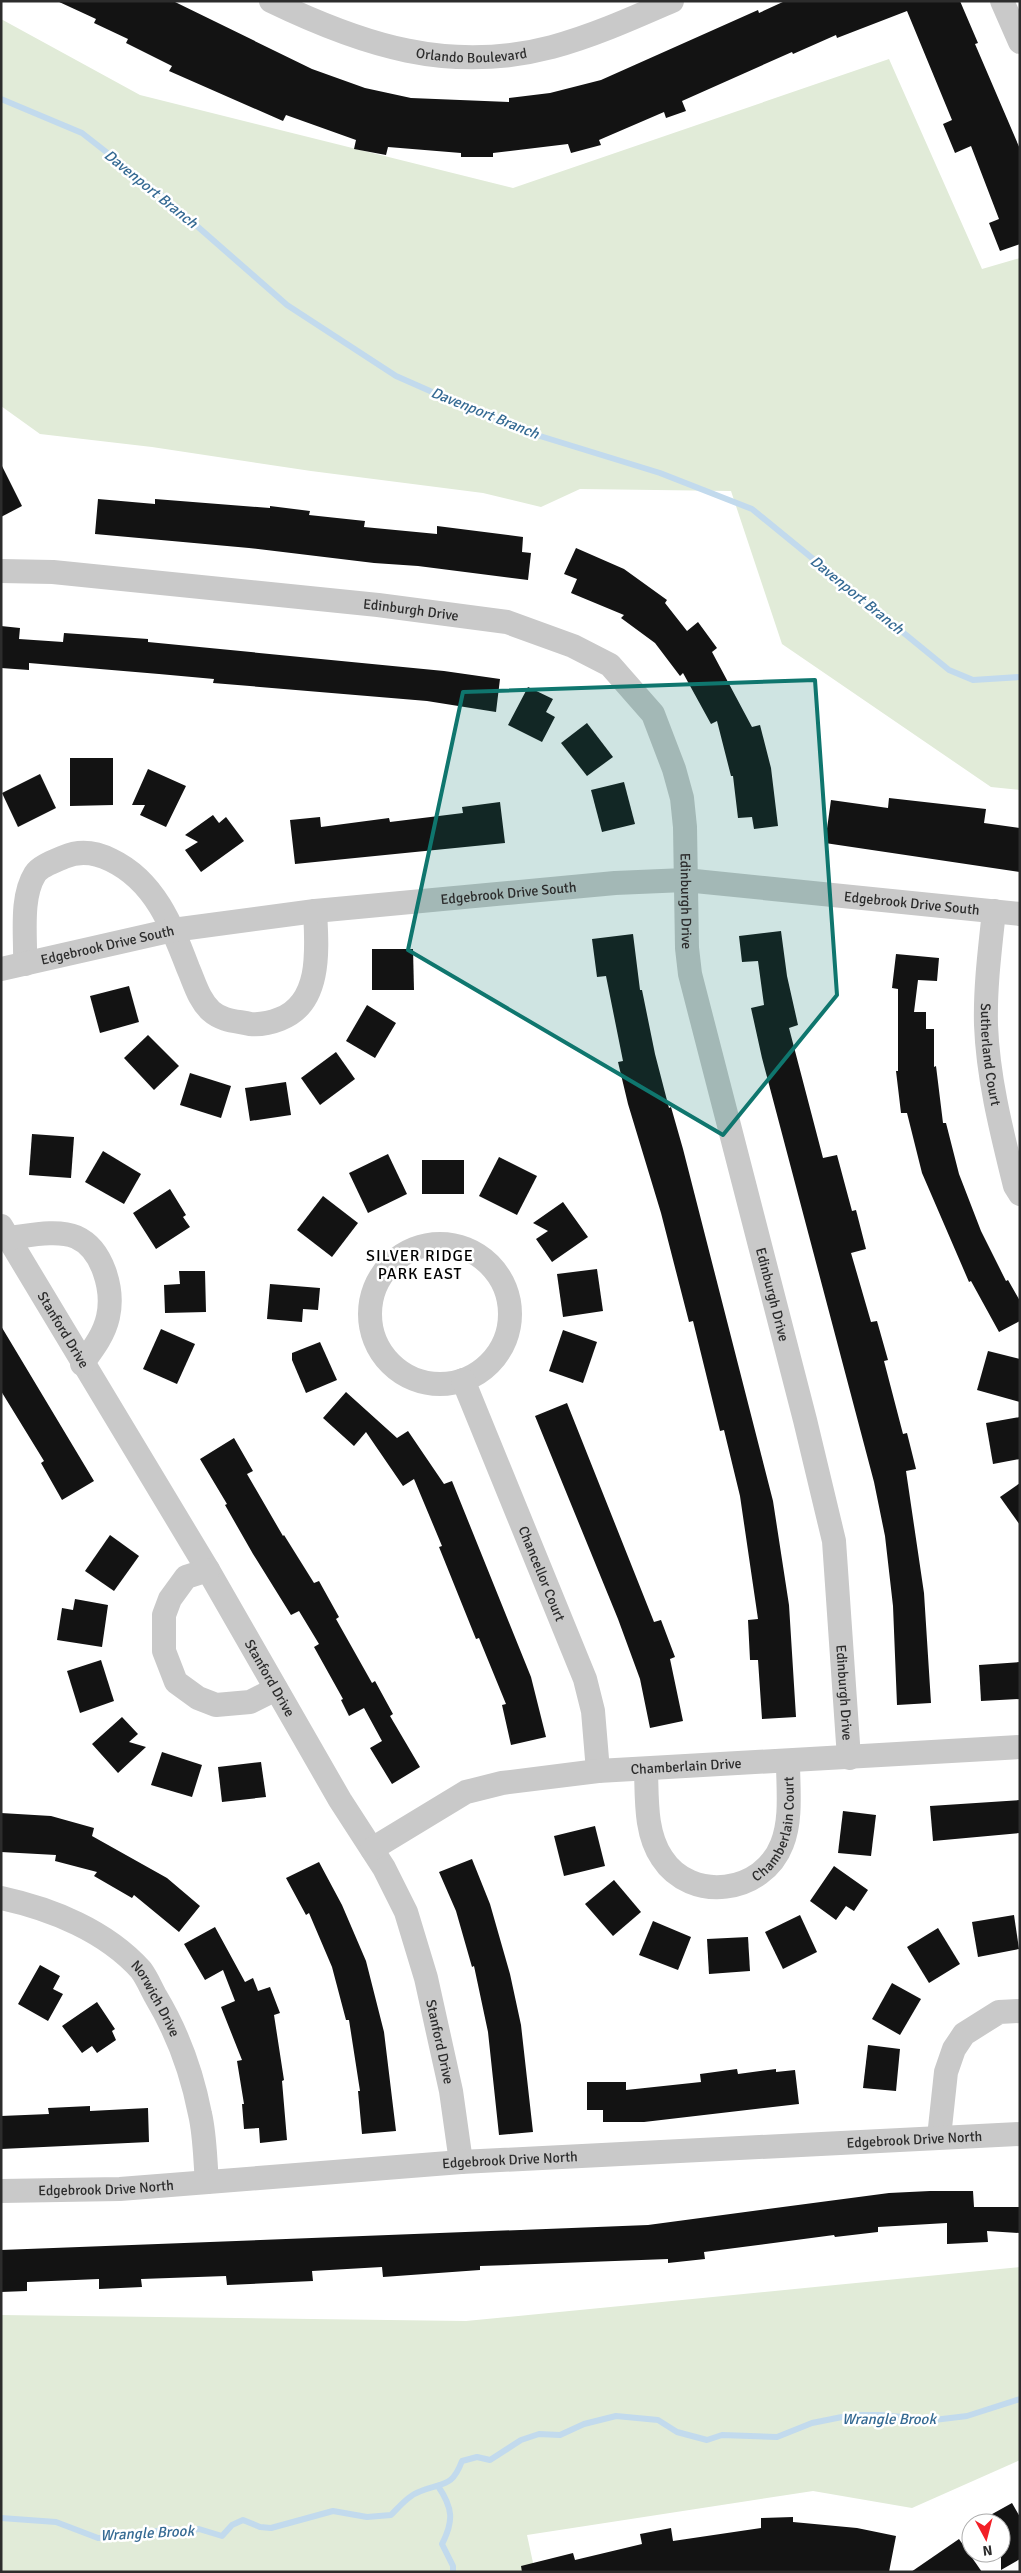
<svg xmlns="http://www.w3.org/2000/svg" width="1021" height="2573" font-family="Signika,sans-serif">
	<style>
		.green { fill: #e1ebd8 }
		.lines { fill: none; stroke-linecap: round; stroke-linejoin: round }
		.stream { stroke: #c2daed; stroke-width: 6 }
		.building { fill: #131313 }
		.street { stroke: #c9c9c9; stroke-width: 24 }
		.marked { fill: #0f766e; fill-opacity: 0.2; stroke: #0f766e; stroke-width: 4; stroke-linejoin: round }
		.labels { text-anchor: middle; dominant-baseline: central; stroke-width: 5; stroke-linejoin: round; paint-order: stroke }
		.street-label { font-size: 14px; fill: #2c2c2c; stroke: #fff }
		.water-label { font-size: 15px; font-style: italic; fill: #356a93; stroke: #fff }
		.quarter-label { font-size: 16px; letter-spacing: 1px; fill: #000; stroke: #fff }
	</style>
	<rect width="100%" height="100%" fill="#fff"/>
	<g class="green">
		<polygon points="1,19 140,95 513,188 889,59 982,269 1020,258 1020,790 991,787 782,644 731,491 580,489 541,507 483,493 311,471 152,447 40,434 1,406"/>
		<polygon points="1020,2267 1020,2460 912,2508 813,2491 527,2535 535,2572 1,2572 1,2315 466,2321"/>
	</g>
	<g class="lines">
		<g class="stream">
			<polyline points="1,99 82,133 165,198 287,305 396,376 514,428 660,473 752,509 949,670 973,680 1020,677"/>
			<path d="M 438,2486 C 453,2508 454,2521 442,2544 L 453,2566 L 453,2572"/>
			<path d="M 1,2518 L 56,2522 L 98,2538 L 128,2537 L 167,2529 L 181,2531 L 199,2529 L 222,2536 L 232,2525 L 243,2520 L 260,2527 L 271,2528 L 333,2511 L 367,2517 L 391,2515 C 400,2506 409,2495 421,2491 C 445,2482 452,2487 462,2461 L 477,2457 L 490,2460 L 521,2440 L 539,2434 L 560,2435 L 584,2424 L 616,2416 L 658,2420 L 677,2432 L 707,2440 L 722,2435 L 777,2437 L 812,2423 L 852,2415 L 881,2415 L 934,2420 L 967,2416 L 1020,2399"/>
		</g>
	</g>
	<g class="building">
		<polygon points="57,1 173,1 312,69 365,88 411,98 509,102 509,98 550,93 601,80 758,10 759,13 785,1 960,1 978,43 975,44 1020,149 1020,244 1000,251 989,223 999,219 971,146 955,153 943,124 952,120 907,11 837,38 836,35 793,54 792,52 682,101 686,111 666,118 664,112 599,140 601,145 571,153 568,144 493,153 493,157 461,157 461,153 388,147 386,155 354,149 356,140 286,115 283,121 169,71 172,66 126,43 128,39 94,23 96,19"/>
		<polygon points="1,464 22,506 1,517"/>
		<polygon points="98,499 155,504 155,499 270,508 270,506 310,511 309,515 365,521 364,527 437,534 437,526 523,537 522,552 531,553 528,580 418,566 374,563 249,548 95,534"/>
		<polygon points="576,548 624,569 667,600 665,603 687,631 698,622 717,648 712,652 752,727 760,725 771,768 778,826 754,829 752,817 738,818 733,776 731,776 717,721 711,724 683,673 680,676 655,643 621,618 624,615 571,593 577,579 564,574"/>
		<polygon points="1,626 20,628 19,639 63,642 64,633 148,639 148,642 444,671 500,679 496,712 427,701 213,683 214,679 159,674 29,663 29,670 1,668"/>
		<polygon points="528,687 553,699 546,712 555,717 542,742 508,725"/>
		<polygon points="587,723 613,757 587,776 561,743"/>
		<polygon points="70,758 113,758 113,805 70,806"/>
		<polygon points="148,769 186,786 166,827 140,815 145,805 132,805"/>
		<polygon points="40,774 56,808 18,827 2,793"/>
		<polygon points="624,782 635,824 602,832 591,790"/>
		<polygon points="889,798 986,809 984,823 1020,828 1020,872 825,843 831,800 888,808"/>
		<polygon points="500,802 505,843 295,864 290,820 320,817 321,827 389,818 390,822 463,813 462,807"/>
		<polygon points="213,815 219,823 226,817 244,841 201,872 185,850 198,842 185,835"/>
		<polygon points="781,931 787,976 798,1025 789,1028 823,1158 837,1155 852,1211 856,1210 866,1249 851,1253 871,1322 877,1321 888,1360 884,1361 903,1434 907,1433 916,1469 906,1471 924,1593 931,1703 897,1705 893,1606 885,1536 874,1482 762,1058 751,1008 764,1005 758,961 742,962 739,936"/>
		<polygon points="633,934 640,990 642,990 655,1054 669,1108 671,1107 683,1149 773,1501 789,1605 796,1717 762,1719 758,1660 750,1660 748,1620 758,1619 740,1496 724,1430 720,1431 693,1321 689,1322 661,1213 628,1104 618,1062 623,1061 606,976 597,977 592,939"/>
		<polygon points="372,949 413,949 414,990 372,990"/>
		<polygon points="896,954 939,958 937,981 918,980 914,1012 926,1012 926,1029 934,1029 934,1067 936,1066 943,1123 946,1123 959,1174 981,1231 1006,1281 1008,1280 1020,1301 1020,1321 999,1332 971,1281 969,1282 922,1173 907,1113 901,1113 896,1071 898,1071 898,989 892,988"/>
		<polygon points="129,986 139,1022 100,1033 90,996"/>
		<polygon points="367,1005 396,1023 375,1058 346,1041"/>
		<polygon points="148,1035 179,1066 154,1090 124,1058"/>
		<polygon points="336,1052 355,1079 320,1105 301,1078"/>
		<polygon points="190,1073 231,1086 221,1118 180,1105"/>
		<polygon points="286,1082 291,1115 250,1121 245,1088"/>
		<polygon points="32,1134 74,1137 71,1178 29,1175"/>
		<polygon points="103,1151 141,1174 124,1204 85,1182"/>
		<polygon points="388,1154 407,1194 368,1213 349,1173"/>
		<polygon points="499,1157 537,1176 517,1215 479,1196"/>
		<rect x="422" y="1160" width="42" height="34"/>
		<polygon points="170,1189 186,1215 183,1217 190,1227 156,1249 133,1213"/>
		<polygon points="323,1196 358,1223 332,1257 297,1230"/>
		<polygon points="563,1202 588,1237 552,1262 536,1239 548,1231 533,1223"/>
		<polygon points="597,1269 603,1311 563,1317 557,1274"/>
		<polygon points="179,1271 205,1271 206,1312 165,1313 164,1285 180,1284"/>
		<polygon points="270,1284 320,1288 318,1310 303,1309 302,1322 267,1319"/>
		<polygon points="1,1326 94,1481 62,1500 41,1463 44,1461 1,1391"/>
		<polygon points="161,1329 195,1344 177,1384 143,1369"/>
		<polygon points="563,1330 597,1342 583,1383 549,1371"/>
		<polygon points="320,1342 337,1380 306,1393 292,1360 292,1353"/>
		<polygon points="988,1351 1020,1359 1020,1402 977,1390"/>
		<polygon points="346,1392 397,1438 408,1431 444,1484 452,1481 531,1677 546,1737 511,1745 502,1705 506,1704 479,1638 476,1639 439,1547 442,1546 414,1479 403,1486 366,1432 354,1446 323,1418"/>
		<polygon points="567,1403 654,1622 661,1620 675,1657 670,1659 683,1721 650,1728 640,1679 618,1619 535,1416"/>
		<polygon points="1020,1417 1020,1459 993,1464 986,1423"/>
		<polygon points="234,1438 253,1471 247,1474 283,1536 284,1535 314,1583 319,1581 339,1617 336,1619 372,1683 375,1681 393,1714 390,1716 420,1767 392,1784 370,1748 382,1741 364,1708 349,1716 341,1700 343,1699 314,1647 319,1644 299,1611 291,1615 253,1554 225,1505 227,1504 200,1459"/>
		<polygon points="1020,1483 1020,1525 1000,1497"/>
		<polygon points="110,1535 139,1556 114,1591 85,1571"/>
		<polygon points="75,1599 108,1605 102,1647 57,1640 62,1608 73,1610"/>
		<polygon points="101,1660 114,1701 80,1713 67,1671"/>
		<polygon points="1020,1662 1020,1699 981,1701 979,1665"/>
		<polygon points="122,1717 138,1734 129,1742 146,1747 118,1773 92,1744"/>
		<polygon points="162,1752 202,1765 192,1797 151,1785"/>
		<polygon points="261,1762 266,1797 222,1802 218,1767"/>
		<polygon points="1020,1800 1020,1833 933,1841 930,1806"/>
		<polygon points="843,1811 876,1815 871,1856 838,1853"/>
		<polygon points="1,1813 51,1816 94,1828 92,1836 167,1878 200,1906 179,1932 134,1895 132,1898 94,1876 97,1872 55,1861 56,1855 1,1852"/>
		<polygon points="595,1826 605,1866 564,1876 554,1836"/>
		<polygon points="472,1859 490,1904 510,1974 521,2025 533,2132 499,2135 488,2032 474,1966 472,1967 456,1911 439,1872"/>
		<polygon points="319,1862 342,1905 366,1961 384,2032 396,2131 362,2134 358,2091 360,2091 349,2020 346,2020 332,1967 309,1913 306,1915 286,1878"/>
		<polygon points="834,1866 868,1890 854,1911 846,1906 836,1920 810,1901"/>
		<polygon points="614,1880 641,1912 613,1936 585,1904"/>
		<polygon points="800,1915 817,1952 783,1969 765,1932"/>
		<polygon points="1014,1915 1019,1949 978,1957 972,1922"/>
		<polygon points="653,1921 691,1937 678,1970 639,1955"/>
		<polygon points="215,1927 245,1982 253,1978 258,1991 270,1987 280,2013 274,2015 284,2080 282,2081 287,2140 260,2143 259,2128 244,2129 242,2104 244,2104 237,2061 242,2060 221,2007 235,2001 223,1970 205,1980 184,1944"/>
		<polygon points="938,1928 960,1964 929,1983 907,1947"/>
		<polygon points="748,1937 750,1971 709,1974 707,1939"/>
		<polygon points="40,1965 60,1976 53,1989 63,1994 48,2021 18,2004"/>
		<polygon points="892,1983 921,1999 900,2035 872,2019"/>
		<polygon points="97,2002 115,2029 112,2031 116,2040 97,2053 92,2046 82,2053 62,2026"/>
		<polygon points="868,2045 900,2049 896,2091 863,2088"/>
		<polygon points="737,2069 738,2074 776,2069 776,2072 795,2070 799,2104 644,2122 603,2122 603,2110 587,2110 587,2082 626,2082 626,2090 701,2082 700,2074"/>
		<polygon points="90,2106 90,2111 148,2108 149,2142 1,2149 1,2116 49,2114 48,2108"/>
		<polygon points="930,2191 973,2191 974,2207 1020,2207 1020,2233 987,2231 988,2242 947,2244 947,2223 878,2227 878,2232 835,2237 834,2235 704,2252 705,2259 668,2263 668,2259 480,2266 480,2270 383,2277 382,2267 312,2271 313,2281 227,2285 226,2276 141,2279 142,2287 99,2289 99,2279 27,2282 27,2291 1,2292 1,2250 648,2225 889,2193"/>
		<polygon points="1012,2503 1020,2517 1020,2559 1001,2570 1001,2523 976,2523"/>
		<polygon points="793,2517 793,2522 857,2528 896,2536 889,2572 522,2572 521,2566 573,2553 575,2560 642,2544 640,2534 671,2528 673,2541 761,2528 761,2518"/>
		<polygon points="959,2539 982,2572 911,2572"/>
	</g>
	<g class="lines">
		<g class="street">
			<path id="s1" d="M 271,1 C 362,45 450,74 552,47 C 593,36 633,18 672,1"/>
			<polyline points="1002,1 1020,42"/>
			<path id="s2" d="M 1,571 L 53,572 L 378,605 L 507,622 L 573,646 L 610,665 L 653,714 L 674,769 L 682,798 L 685,827 L 687,948 L 690,974 L 805,1420 L 834,1541 L 849,1758"/>
			<path id="s3" d="M 994,911 C 990,949 985,987 986,1025 C 988,1079 1002,1133 1015,1186 L 1020,1194"/>
			<path d="M 25,964 C 26,937 20,898 35,874 C 40,866 55,861 64,857 C 80,850 97,853 111,860 C 155,881 172,926 188,968 C 195,984 199,1000 211,1011 C 222,1021 237,1021 250,1024 C 261,1025 270,1023 280,1019 C 322,1003 317,948 315,911"/>
			<path id="s4" d="M 1,969 L 173,930 L 315,911 L 615,883 L 685,880 L 1020,914"/>
			<path id="s5" d="M 1,1226 L 208,1570 L 340,1800 L 384,1868 L 406,1912 L 426,1978 L 451,2091 L 461,2162"/>
			<path d="M 8,1238 C 27,1236 57,1229 76,1237 C 103,1249 114,1290 108,1317 C 104,1335 93,1349 82,1364"/>
			<circle cx="440" cy="1314" r="70"/>
			<path id="s6" d="M 463,1380 L 585,1679 L 593,1711 L 598,1771"/>
			<polyline points="208,1570 186,1577 170,1599 164,1615 164,1651 176,1682 198,1698 216,1705 250,1702 276,1689"/>
			<path id="s7" d="M 646,1770 C 647,1799 645,1833 662,1858 C 691,1903 763,1894 782,1844 C 792,1819 788,1788 788,1761"/>
			<path id="s8" d="M 372,1849 L 466,1792 L 502,1783 L 598,1771 L 1020,1747"/>
			<path id="s9" d="M 1,1898 C 52,1909 106,1931 141,1970 C 147,1978 151,1988 156,1997 C 177,2032 192,2073 200,2114 C 205,2135 205,2159 207,2182"/>
			<polyline points="939,2137 946,2072 954,2049 964,2034 999,2012 1020,2011"/>
			<path id="s10" d="M 1,2191 L 120,2189 L 461,2162 L 1020,2134"/>
		</g>
	</g>
	<path class="marked" d="M 815,680 L 837,995 L 723,1135 L 408,950 L 463,692 Z"/>
	<g class="labels">
		<g class="street-label">
			<text stroke="none"><textPath href="#s1" startOffset="210">Orlando Boulevard</textPath></text>
			<text stroke="none"><textPath href="#s2" startOffset="412">Edinburgh Drive</textPath></text>
			<text stroke="none"><textPath href="#s4" startOffset="514">Edgebrook Drive South</textPath></text>
			<text stroke="none"><textPath href="#s2" startOffset="878">Edinburgh Drive</textPath></text>
			<text stroke="none"><textPath href="#s4" startOffset="919">Edgebrook Drive South</textPath></text>
			<text stroke="none"><textPath href="#s4" startOffset="109">Edgebrook Drive South</textPath></text>
			<text stroke="none"><textPath href="#s3" startOffset="144">Sutherland Court</textPath></text>
			<text stroke="none"><textPath href="#s2" startOffset="1282">Edinburgh Drive</textPath></text>
			<text stroke="none"><textPath href="#s5" startOffset="121">Stanford Drive</textPath></text>
			<text stroke="none"><textPath href="#s6" startOffset="209">Chancellor Court</textPath></text>
			<text stroke="none"><textPath href="#s5" startOffset="526">Stanford Drive</textPath></text>
			<text stroke="none"><textPath href="#s2" startOffset="1688">Edinburgh Drive</textPath></text>
			<text stroke="none"><textPath href="#s8" startOffset="332">Chamberlain Drive</textPath></text>
			<text stroke="none"><textPath href="#s7" startOffset="250">Chamberlain Court</textPath></text>
			<text stroke="none"><textPath href="#s9" startOffset="192">Norwich Drive</textPath></text>
			<text stroke="none"><textPath href="#s5" startOffset="931">Stanford Drive</textPath></text>
			<text stroke="none"><textPath href="#s10" startOffset="915">Edgebrook Drive North</textPath></text>
			<text stroke="none"><textPath href="#s10" startOffset="510">Edgebrook Drive North</textPath></text>
			<text stroke="none"><textPath href="#s10" startOffset="105">Edgebrook Drive North</textPath></text>
		</g>
		<g class="water-label">
			<text transform="translate(151 189) rotate(39)">Davenport Branch</text>
			<text transform="translate(485 413) rotate(22)">Davenport Branch</text>
			<text transform="translate(857 595) rotate(39)">Davenport Branch</text>
			<text x="889" y="2419">Wrangle Brook</text>
			<text transform="translate(147 2533) rotate(-3)">Wrangle Brook</text>
		</g>
		<g class="quarter-label">
			<text x="420" y="1256">SILVER RIDGE<tspan x="420" dy="18">PARK EAST</tspan></text>
		</g>
	</g>
	<rect width="1021" height="2573" fill="none" stroke="#2c2c2c" stroke-width="5"/>
	<g transform="translate(986 2538) rotate(173)"><circle r="24" fill="#ffffff" stroke="#ababab"/>
	<path d="M0-4L9 19L0 12L-9 19Z" fill="#f21f26"/>
	<text y="-8" font-size="14" font-weight="bold" text-anchor="middle" fill="#2c2c2c">N</text>
	</g>
</svg>
